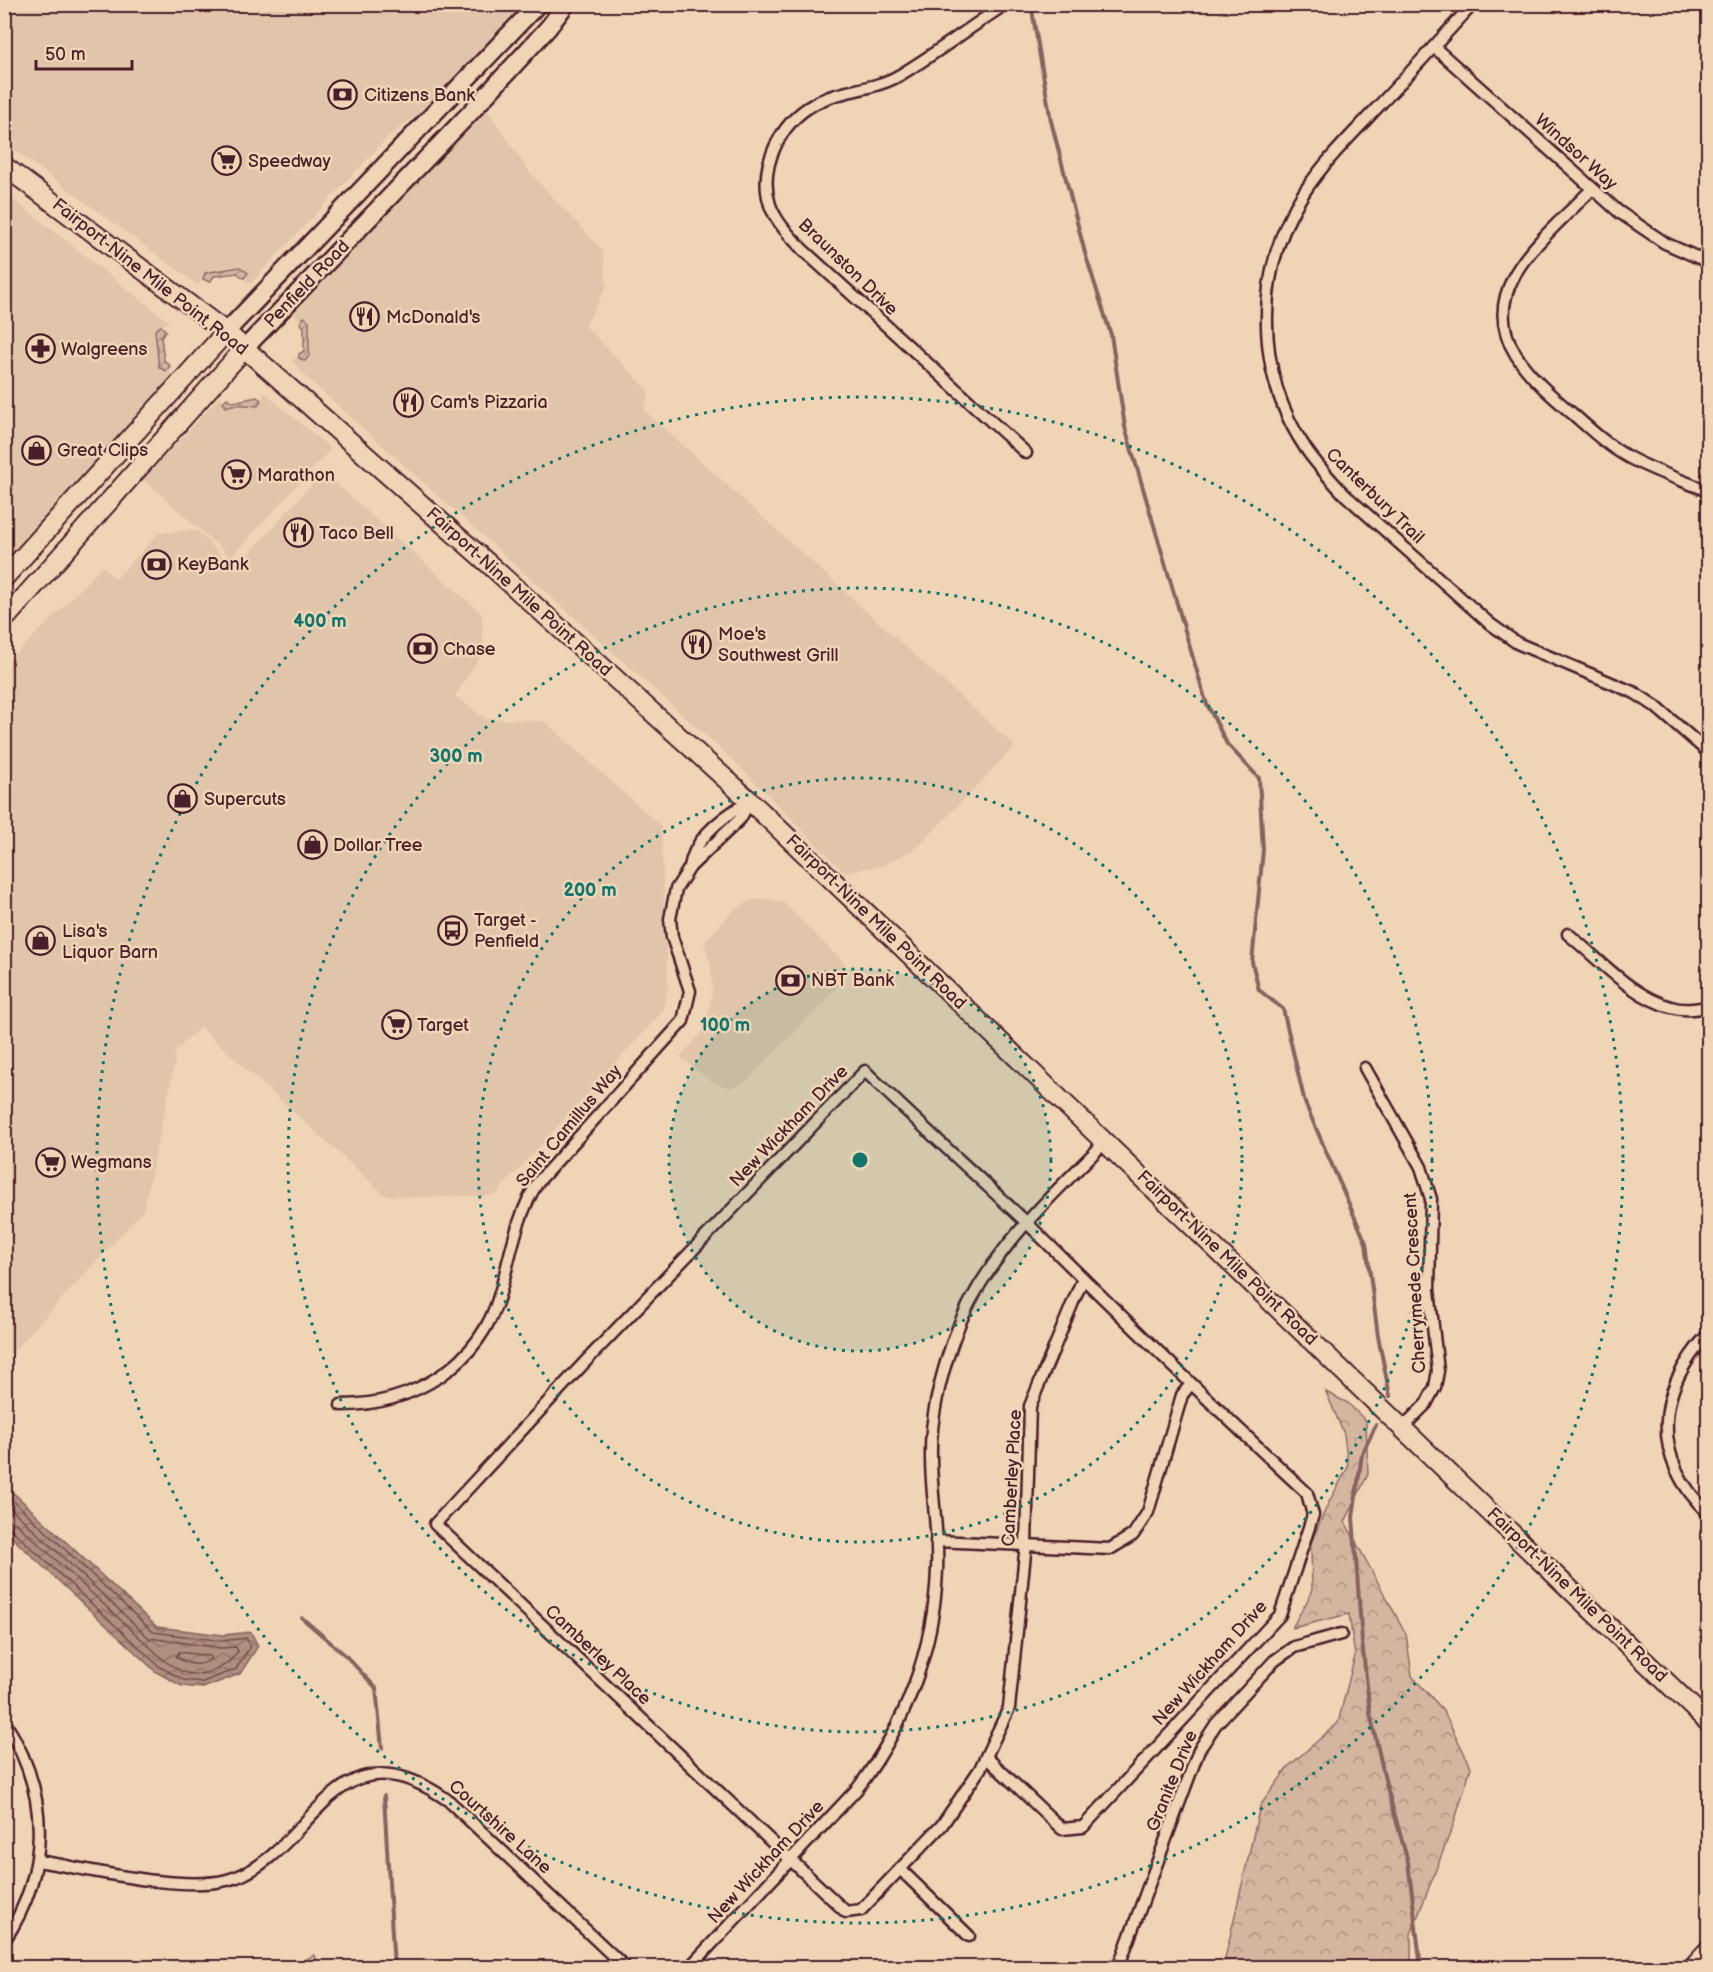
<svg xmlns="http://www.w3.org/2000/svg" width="1713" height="1972" font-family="'Balsamiq Sans',sans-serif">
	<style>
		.built { fill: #e1c5aa }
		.grass { fill: #d4b6a0; stroke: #8f6a66; stroke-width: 1.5 }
		.forest { fill: url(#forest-crowns); stroke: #8f6a66; stroke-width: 1.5 }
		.garden { fill: url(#garden-furrows); stroke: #8f6a66; stroke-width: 1.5 }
		.water { fill: url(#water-waves); stroke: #87625f; stroke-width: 1.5 }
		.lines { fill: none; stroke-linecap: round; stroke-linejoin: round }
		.shore { stroke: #734c4d; stroke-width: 1.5 }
		.stream { stroke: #87625f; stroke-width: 4 }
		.minor-casing { stroke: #4a1f2b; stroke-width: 15 }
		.secondary-casing { stroke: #4a1f2b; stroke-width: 21 }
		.primary-casing { stroke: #4a1f2b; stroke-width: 22 }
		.minor { stroke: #efd4b6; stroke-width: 10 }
		.secondary { stroke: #efd4b6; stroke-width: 16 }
		.primary { stroke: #efd4b6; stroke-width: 18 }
		.ring { fill: none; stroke: #0f766e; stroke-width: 3; stroke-dasharray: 3 6 }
		.labels { text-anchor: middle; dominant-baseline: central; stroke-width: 5; stroke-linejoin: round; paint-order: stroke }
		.poi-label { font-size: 18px; fill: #4a1f2b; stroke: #efd4b6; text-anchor: start }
		.street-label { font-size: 18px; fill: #4a1f2b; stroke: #efd4b6 }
		.centre { fill: #0f766e; stroke: #efd4b6; stroke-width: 3 }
		.ring-label { font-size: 18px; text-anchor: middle; font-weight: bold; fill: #0f766e; stroke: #efd4b6; stroke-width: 5; stroke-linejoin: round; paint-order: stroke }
	</style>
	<defs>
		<pattern id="forest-crowns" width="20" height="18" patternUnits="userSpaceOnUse" patternTransform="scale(1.5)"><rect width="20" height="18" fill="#d4b6a0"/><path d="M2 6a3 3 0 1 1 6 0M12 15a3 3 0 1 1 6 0" fill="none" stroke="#ae9383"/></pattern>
		<pattern id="garden-furrows" width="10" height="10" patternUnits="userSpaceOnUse" patternTransform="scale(1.5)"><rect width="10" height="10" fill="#d4b6a0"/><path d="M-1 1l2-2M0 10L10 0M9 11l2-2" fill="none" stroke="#ae9383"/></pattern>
		<pattern id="water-waves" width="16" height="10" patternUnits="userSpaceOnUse" patternTransform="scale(1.5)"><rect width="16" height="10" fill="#b08f81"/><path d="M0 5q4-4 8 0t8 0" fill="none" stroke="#91746a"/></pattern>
	</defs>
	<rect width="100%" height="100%" fill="#efd4b6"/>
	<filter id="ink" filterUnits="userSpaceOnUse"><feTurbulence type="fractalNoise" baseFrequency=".0167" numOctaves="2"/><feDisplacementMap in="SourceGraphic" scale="12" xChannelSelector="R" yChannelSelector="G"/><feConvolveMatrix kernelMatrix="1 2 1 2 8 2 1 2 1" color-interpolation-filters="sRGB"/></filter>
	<g filter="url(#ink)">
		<g class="built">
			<polygon points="4,5 522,5 422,111 389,136 250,284 244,278 247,276 240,267 205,273 198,285 5,143"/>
			<polygon points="486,108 530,173 603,251 607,286 585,326 649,391 644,410 1015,746 918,847 882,866 844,872 735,762 307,378 292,361 299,354 299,358 308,359 304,317 300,320 294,315 299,308"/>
			<polygon points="4,192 169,322 155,330 159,367 175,374 4,564"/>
			<polygon points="265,393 331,449 231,557 143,479 221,396 223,402 244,407 258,406"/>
			<polygon points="323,472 482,614 484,650 455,696 486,719 544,721 661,826 668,985 663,1011 495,1195 478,1196 410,1197 385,1195 200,1027 175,1051 175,1063 143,1211 5,1360 5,664 50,621 102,566 116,579 159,533 197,530 234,570"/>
			<polygon points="766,899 783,902 844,963 847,968 845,975 842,983 748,1080 731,1088 712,1082 680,1057 705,1029 712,994 711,966 704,942 735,909 751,900"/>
		</g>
		<polygon class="grass" points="314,1955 321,1967 292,1967"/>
		<polygon class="forest" points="1326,1392 1348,1403 1366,1421 1368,1474 1345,1522 1406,1634 1412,1676 1443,1710 1471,1767 1454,1823 1411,1934 1411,1967 1223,1967 1260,1806 1289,1766 1338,1723 1355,1656 1349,1614 1292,1628 1312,1592 1311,1543 1328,1504 1348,1467 1344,1434"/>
		<g class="garden">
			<polygon points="240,267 248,273 244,278 237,273 214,276 210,282 203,279 205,273"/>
			<polygon points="304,317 309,321 309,356 305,361 299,358 299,354 304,351 304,327 300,323"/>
			<polygon points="161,326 166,331 161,337 164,360 170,366 166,371 159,367 155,330"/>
			<path d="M 257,397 L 261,400 L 258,406 C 248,406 236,402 226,407 L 223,402 L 227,398 L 233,402 Z"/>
		</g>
		<polygon class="water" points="4,1484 157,1627 223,1635 251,1632 258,1646 240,1674 203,1688 182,1686 156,1672 5,1531"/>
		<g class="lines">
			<g class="shore">
				<polyline points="4,1492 153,1632 222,1641 246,1638 250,1647 236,1669 203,1682 184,1680 160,1667 11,1529 4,1527"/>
				<path d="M 4,1502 L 149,1638 L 221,1648 L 236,1647 L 238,1651 C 229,1666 205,1678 187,1673 C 179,1671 171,1665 165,1661 L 16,1523 L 4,1520"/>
				<path d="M 179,1652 L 209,1656 L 211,1659 C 199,1668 188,1664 176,1657 Z"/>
			</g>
			<g class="stream">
				<polyline points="1031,4 1051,121 1085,253 1111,335 1125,427 1206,702 1227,744 1259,778 1263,850 1252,962 1259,990 1283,1009 1305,1103 1366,1243 1378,1336 1390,1396"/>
				<polyline points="1376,1425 1362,1454 1353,1517 1362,1642 1370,1713 1386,1784 1408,1862 1421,1968"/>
				<polyline points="302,1618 345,1655 376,1688 382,1748"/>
				<polyline points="384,1796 394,1968"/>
			</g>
			<defs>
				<g id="minor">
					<path d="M 1006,4 C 970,27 937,53 900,75 C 873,91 840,89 814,104 C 780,123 758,167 770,205 C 776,222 790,236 802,249 L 1026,453"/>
					<path d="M 1473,4 C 1440,40 1407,76 1374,111 C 1350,137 1325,161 1305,191 C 1254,268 1254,372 1306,449 C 1317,465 1331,480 1344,494 L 1489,623 L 1517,643 L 1635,693 L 1655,706 L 1708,752"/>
					<polyline points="1434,47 1619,212 1665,243 1708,262"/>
					<path d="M 1592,189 C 1569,213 1527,249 1513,278 C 1482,338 1533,380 1574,415 C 1591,430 1608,446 1628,457 C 1653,471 1682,480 1708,491"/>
					<path d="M 690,867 C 694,837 725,815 750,801"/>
					<path d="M 1568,934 C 1599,959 1632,997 1671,1007 C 1683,1011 1696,1009 1708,1007"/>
					<polyline points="1365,1068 1421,1167 1431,1199 1429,1290 1438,1371 1435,1387 1426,1404 1403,1427"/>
					<path d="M 1708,1334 C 1656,1391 1650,1457 1708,1513"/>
					<path d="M 341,1405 C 413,1405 480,1365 500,1293 C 511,1254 516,1217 538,1182 L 683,1021 L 690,991 L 672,937 L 670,919 L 676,889 L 690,867 L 740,819 L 750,801"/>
					<polyline points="936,1541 1110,1549 1133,1535 1148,1512 1182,1395 1190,1385"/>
					<path d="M 4,1721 C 50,1792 51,1871 4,1941"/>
					<path d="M 986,1757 L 1062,1829 L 1083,1827 L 1280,1615 L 1313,1515 L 1307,1493 C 1212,1405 1120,1315 1028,1224 C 974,1173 918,1123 865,1071 L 585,1362 L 435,1524 L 846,1912 L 861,1910 L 942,1825 L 980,1769 L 1009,1708 L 1026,1544 L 1030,1406 L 1083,1278"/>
					<path d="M 38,1861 C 88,1869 180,1892 227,1880 C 313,1859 330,1716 449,1801 L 626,1968"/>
					<polyline points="900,1869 969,1936"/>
					<path d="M 689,1968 L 857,1789 C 905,1727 934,1649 937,1570 C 939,1532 931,1495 931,1457 C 930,1418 940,1378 953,1341 C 981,1259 1046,1202 1106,1141"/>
					<polyline points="1118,1968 1199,1750 1216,1724 1274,1661 1294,1647 1341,1634"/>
					<polyline points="1687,1968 1708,1945"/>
				</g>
				<g id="secondary">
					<polyline points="226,332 538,4"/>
					<polyline points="244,349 470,113 548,28 566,4"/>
				</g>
				<g id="primary">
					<polyline points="4,166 226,332 490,565 750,801 1708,1722"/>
					<polyline points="4,578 226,332"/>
					<polyline points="4,620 244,349"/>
				</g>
			</defs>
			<use href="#minor" class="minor-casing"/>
			<use href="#secondary" class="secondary-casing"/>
			<use href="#primary" class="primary-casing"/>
			<use href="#minor" class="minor"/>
			<use href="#secondary" class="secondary"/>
			<use href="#primary" class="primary"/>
		</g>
	</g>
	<circle cx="860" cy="1160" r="191" fill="#0f766e" fill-opacity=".12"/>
	<g class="ring">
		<circle cx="860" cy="1160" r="191"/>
		<circle cx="860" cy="1160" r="382"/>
		<circle cx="860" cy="1160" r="572"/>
		<circle cx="860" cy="1160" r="763"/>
	</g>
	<defs>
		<symbol id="bank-ring" viewBox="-11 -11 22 22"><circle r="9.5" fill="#efd4b6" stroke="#4a1f2b" stroke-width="1.5"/><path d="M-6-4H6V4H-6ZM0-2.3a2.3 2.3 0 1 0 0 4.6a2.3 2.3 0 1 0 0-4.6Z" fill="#4a1f2b"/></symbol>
		<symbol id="supermarket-ring" viewBox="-11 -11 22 22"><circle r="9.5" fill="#efd4b6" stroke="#4a1f2b" stroke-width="1.5"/><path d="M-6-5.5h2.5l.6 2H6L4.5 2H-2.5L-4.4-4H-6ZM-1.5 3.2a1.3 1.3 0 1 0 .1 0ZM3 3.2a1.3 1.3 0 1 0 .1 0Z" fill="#4a1f2b"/></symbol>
		<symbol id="restaurant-ring" viewBox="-11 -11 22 22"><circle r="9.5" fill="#efd4b6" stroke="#4a1f2b" stroke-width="1.5"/><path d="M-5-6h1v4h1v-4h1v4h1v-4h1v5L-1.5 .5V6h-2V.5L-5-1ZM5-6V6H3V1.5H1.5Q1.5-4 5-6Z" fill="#4a1f2b"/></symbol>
		<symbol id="pharmacy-ring" viewBox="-11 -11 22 22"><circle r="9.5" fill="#efd4b6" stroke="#4a1f2b" stroke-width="1.5"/><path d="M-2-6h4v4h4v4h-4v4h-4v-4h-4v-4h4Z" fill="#4a1f2b"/></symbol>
		<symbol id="shop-ring" viewBox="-11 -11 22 22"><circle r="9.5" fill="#efd4b6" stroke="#4a1f2b" stroke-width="1.5"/><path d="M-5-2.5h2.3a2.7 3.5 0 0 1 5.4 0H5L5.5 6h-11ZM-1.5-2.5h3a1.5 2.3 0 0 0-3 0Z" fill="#4a1f2b"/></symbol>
		<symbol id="bus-ring" viewBox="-11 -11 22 22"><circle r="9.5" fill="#efd4b6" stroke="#4a1f2b" stroke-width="1.5"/><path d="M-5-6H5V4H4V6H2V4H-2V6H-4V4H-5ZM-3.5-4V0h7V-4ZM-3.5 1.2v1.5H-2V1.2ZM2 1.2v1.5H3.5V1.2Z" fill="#4a1f2b"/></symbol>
	</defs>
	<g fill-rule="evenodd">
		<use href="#bank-ring" x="326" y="78" width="33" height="33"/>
		<use href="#supermarket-ring" x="210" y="144" width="33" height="33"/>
		<use href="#restaurant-ring" x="348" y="300" width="33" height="33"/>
		<use href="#pharmacy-ring" x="24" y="332" width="33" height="33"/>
		<use href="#restaurant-ring" x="392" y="386" width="33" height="33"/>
		<use href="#shop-ring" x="20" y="434" width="33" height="33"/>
		<use href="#supermarket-ring" x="220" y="458" width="33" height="33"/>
		<use href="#restaurant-ring" x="282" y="516" width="33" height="33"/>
		<use href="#bank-ring" x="140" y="548" width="33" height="33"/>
		<use href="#restaurant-ring" x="680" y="628" width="33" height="33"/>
		<use href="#bank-ring" x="406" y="632" width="33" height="33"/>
		<use href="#shop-ring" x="166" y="782" width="33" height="33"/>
		<use href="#shop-ring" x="296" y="828" width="33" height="33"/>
		<use href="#bus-ring" x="436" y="914" width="33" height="33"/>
		<use href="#shop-ring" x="24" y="924" width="33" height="33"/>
		<use href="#bank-ring" x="774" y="964" width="33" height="33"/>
		<use href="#supermarket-ring" x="380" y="1008" width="33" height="33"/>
		<use href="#supermarket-ring" x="34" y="1146" width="33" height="33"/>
	</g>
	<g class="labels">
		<g class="poi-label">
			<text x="364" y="95">Citizens Bank</text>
			<text x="248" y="161">Speedway</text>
			<text x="386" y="317">McDonald's</text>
			<text x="61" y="349">Walgreens</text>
			<text x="430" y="402">Cam's Pizzaria</text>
			<text x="57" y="450">Great Clips</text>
			<text x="257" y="475">Marathon</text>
			<text x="319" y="533">Taco Bell</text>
			<text x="177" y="564">KeyBank</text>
			<text x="718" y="634">Moe's<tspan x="718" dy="21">Southwest Grill</tspan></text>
			<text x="443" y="649">Chase</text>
			<text x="204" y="799">Supercuts</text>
			<text x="333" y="845">Dollar Tree</text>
			<text x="474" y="920">Target -<tspan x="474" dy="21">Penfield</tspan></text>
			<text x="62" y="931">Lisa's<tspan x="62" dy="21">Liquor Barn</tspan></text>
			<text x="811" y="980">NBT Bank</text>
			<text x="417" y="1025">Target</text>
			<text x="71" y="1162">Wegmans</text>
		</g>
		<g class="street-label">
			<text transform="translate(1576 152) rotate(42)">Windsor Way</text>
			<text transform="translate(848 267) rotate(44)">Braunston Drive</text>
			<text transform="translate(150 277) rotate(38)">Fairport-Nine Mile Point Road</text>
			<text transform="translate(307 284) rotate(-46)">Penfield Road</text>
			<text transform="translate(1375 496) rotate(44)">Canterbury Trail</text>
			<text transform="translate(519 592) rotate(42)">Fairport-Nine Mile Point Road</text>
			<text transform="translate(876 922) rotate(44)">Fairport-Nine Mile Point Road</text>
			<text transform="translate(569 1126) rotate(-50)">Saint Camillus Way</text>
			<text transform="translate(789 1126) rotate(-46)">New Wickham Drive</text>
			<text transform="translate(1227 1258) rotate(44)">Fairport-Nine Mile Point Road</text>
			<text transform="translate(1415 1283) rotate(-93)">Cherrymede Crescent</text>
			<text transform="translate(1012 1478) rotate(-87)">Camberley Place</text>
			<text transform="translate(1577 1595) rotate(44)">Fairport-Nine Mile Point Road</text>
			<text transform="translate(598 1655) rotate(43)">Camberley Place</text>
			<text transform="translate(1210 1663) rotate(-48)">New Wickham Drive</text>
			<text transform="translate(1172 1781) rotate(-68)">Granite Drive</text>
			<text transform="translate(500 1827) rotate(42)">Courtshire Lane</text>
			<text transform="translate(766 1862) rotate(-47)">New Wickham Drive</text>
		</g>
	</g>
	<circle cx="860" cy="1160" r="9" class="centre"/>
	<g class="ring-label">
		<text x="320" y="627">400 m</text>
		<text x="456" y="762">300 m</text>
		<text x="590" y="896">200 m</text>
		<text x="725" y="1031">100 m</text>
	</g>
	<rect width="1713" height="1972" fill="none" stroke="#efd4b6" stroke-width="24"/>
	<rect x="12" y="12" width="1689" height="1948" fill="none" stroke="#4a1f2b" stroke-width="2" filter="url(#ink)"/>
	<path d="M36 60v9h96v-9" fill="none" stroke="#4a1f2b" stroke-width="3"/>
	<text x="45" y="60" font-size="18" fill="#4a1f2b" stroke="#efd4b6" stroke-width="4.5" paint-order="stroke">50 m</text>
</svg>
